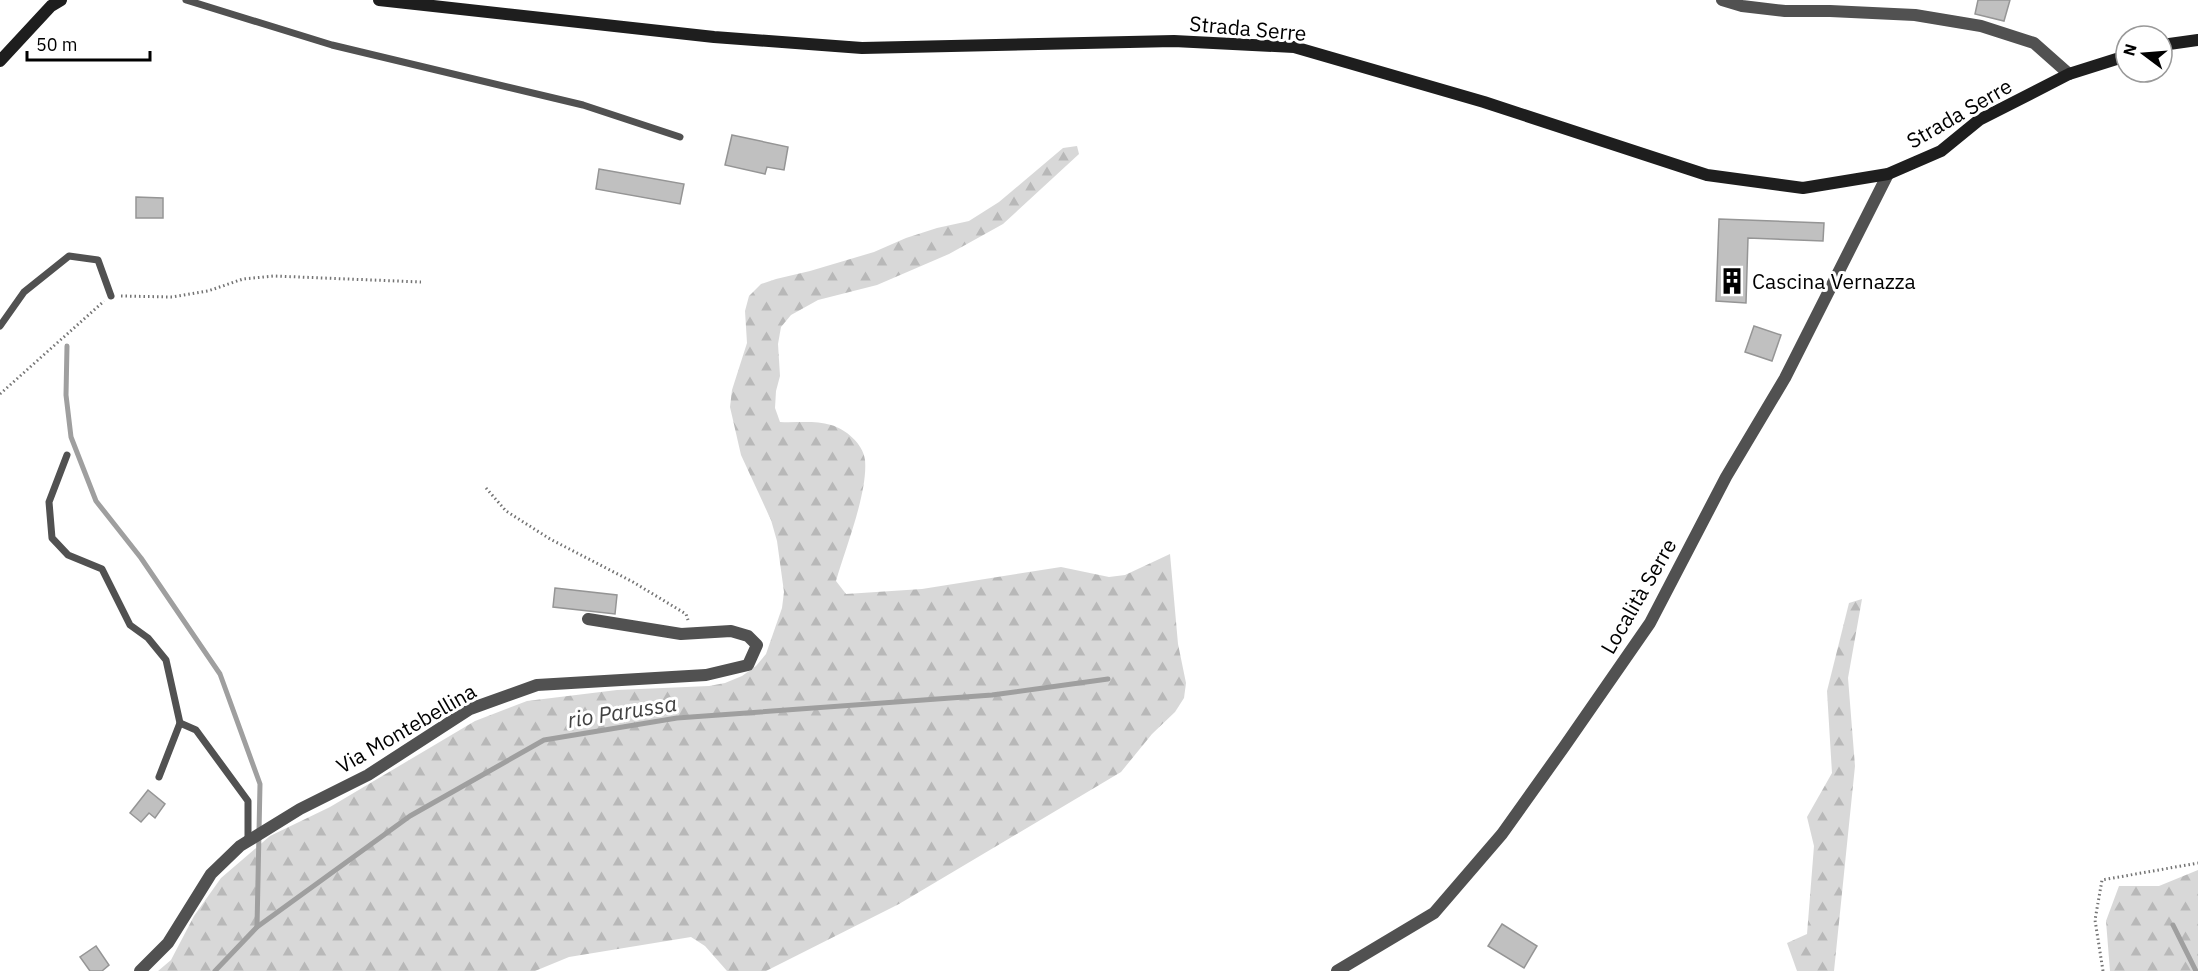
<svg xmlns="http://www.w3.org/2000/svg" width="2198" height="971" font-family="'IBM Plex Sans',sans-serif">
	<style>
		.forest { fill: url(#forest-firs) }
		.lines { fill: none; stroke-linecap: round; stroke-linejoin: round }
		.stream { stroke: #9f9f9f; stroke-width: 5 }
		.building { fill: #c0c0c0; stroke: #959595; stroke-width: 1.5 }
		.path { stroke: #737373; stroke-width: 3; stroke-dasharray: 1.5 3; stroke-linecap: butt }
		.lane { stroke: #515151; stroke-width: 7 }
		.street { stroke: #515151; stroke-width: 12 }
		.secondary { stroke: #1e1e1e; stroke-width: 12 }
		.labels { text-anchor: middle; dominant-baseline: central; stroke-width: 6; stroke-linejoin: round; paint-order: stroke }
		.street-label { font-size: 21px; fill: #000; stroke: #fff }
		.poi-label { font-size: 21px; fill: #000; stroke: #fff; text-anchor: start }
		.water-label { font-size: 22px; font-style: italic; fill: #404040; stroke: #fff }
	</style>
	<defs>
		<pattern id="forest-firs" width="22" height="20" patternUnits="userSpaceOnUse" patternTransform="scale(1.5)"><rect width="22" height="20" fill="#d8d8d8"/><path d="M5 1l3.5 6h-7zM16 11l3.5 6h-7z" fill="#b8b8b8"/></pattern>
	</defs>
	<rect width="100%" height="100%" fill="#fff"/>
	<g class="forest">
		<path d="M 1077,146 L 1079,154 L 1003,224 L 949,254 L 877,285 L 818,300 L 791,315 L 781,327 L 778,344 L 780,376 L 776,391 L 775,408 L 780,422 C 797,423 814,420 831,425 C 845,429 863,443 865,460 C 868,493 845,549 836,581 L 846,594 L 922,589 L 1061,567 L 1109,577 L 1125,575 L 1170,554 L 1178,644 L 1186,683 L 1184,698 L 1175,712 L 1152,734 L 1121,772 L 899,904 L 766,971 L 727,971 L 705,946 L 691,937 L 569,957 L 535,971 L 158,971 L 171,960 L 194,916 L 221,878 L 270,836 L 330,807 L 475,721 L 527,701 L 617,690 L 709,686 L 725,683 L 742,676 L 756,666 L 766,654 L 782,608 L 784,592 L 777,541 L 771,520 L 741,455 L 730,407 L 732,390 L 747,343 L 745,311 L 749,296 L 761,284 L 776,279 L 810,271 L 874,252 L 906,238 L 937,228 L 969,221 L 999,202 L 1063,148 Z"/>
		<polygon points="1862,599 1848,678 1855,766 1834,971 1797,971 1787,943 1807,934 1814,846 1807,817 1832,773 1827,691 1849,603"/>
		<polygon points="2198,870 2198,971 2110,971 2106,921 2119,886 2159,886"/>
	</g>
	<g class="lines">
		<g class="stream">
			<polyline points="67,346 66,395 71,437 96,501 141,558 220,674 260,784 257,927"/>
			<polyline points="2173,925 2196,971"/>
			<polyline points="215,971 257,927 410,816 544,740 677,718 992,695 1108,679"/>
		</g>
	</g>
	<g class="building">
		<polygon points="1978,0 2010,0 2004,21 1975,14"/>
		<polygon points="732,135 788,147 784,170 767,167 765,174 725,165"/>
		<polygon points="599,169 684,184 680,204 596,189"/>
		<polygon points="136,197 163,198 163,218 136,218"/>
		<polygon points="1719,219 1824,223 1823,241 1748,238 1746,303 1716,301"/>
		<polygon points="1754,326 1781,335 1772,361 1745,352"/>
		<polygon points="555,588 617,595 615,614 553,607"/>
		<polygon points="148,790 165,804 155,818 149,813 141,822 130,813"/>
		<polygon points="1502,924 1537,946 1524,968 1488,946"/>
		<polygon points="96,946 109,965 102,971 90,971 80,957"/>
	</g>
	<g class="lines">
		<g class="path">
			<polyline points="121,296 172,297 208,291 243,279 274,276 421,282"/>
			<polyline points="0,394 104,301"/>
			<polyline points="486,488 506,511 550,539 633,582 686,614 688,620"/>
			<polyline points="2103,971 2095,920 2102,880 2198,863"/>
		</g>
		<g class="lane">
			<polyline points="186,0 332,45 583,105 680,137"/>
			<polyline points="0,326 24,292 69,256 98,260 111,296"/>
			<polyline points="67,455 49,502 52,538 68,555 102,569 130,625 148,638 166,660 180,723 159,777"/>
			<polyline points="180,723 196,730 248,801 248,841"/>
		</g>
		<g class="street">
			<polyline points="1722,0 1742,6 1785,11 1830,11 1915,15 1981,26 2034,43 2069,74"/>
			<polyline points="140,971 168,943 211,874 240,846 300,809 368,775 470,709 537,685 706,675 748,665 757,645 748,636 731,631 681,634 588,619"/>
			<polyline points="1337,971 1434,913 1502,834 1564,747 1650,623 1726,477 1785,378 1888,174"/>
		</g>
		<g class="secondary">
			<polyline points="379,0 714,37 862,48 1174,41 1294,47 1484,102 1707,175 1803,188 1888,174 1941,151 1979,120 2069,74 2126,56"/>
			<polyline points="2162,45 2198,40"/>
			<polyline points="0,61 51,6 61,0"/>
		</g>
	</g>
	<defs>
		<symbol id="building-bare" viewBox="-9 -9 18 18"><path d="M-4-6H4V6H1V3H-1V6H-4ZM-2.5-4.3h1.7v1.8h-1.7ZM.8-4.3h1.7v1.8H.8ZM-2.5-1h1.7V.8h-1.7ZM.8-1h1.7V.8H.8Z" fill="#000" stroke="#fff" stroke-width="2.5" paint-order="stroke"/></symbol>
	</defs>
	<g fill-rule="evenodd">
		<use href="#building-bare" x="1713" y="262" width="38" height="38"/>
	</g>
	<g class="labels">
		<g class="street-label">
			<text transform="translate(1248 28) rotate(5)">Strada Serre</text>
			<text transform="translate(1959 113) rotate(-30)">Strada Serre</text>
			<text transform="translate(1638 596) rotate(-60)">Località Serre</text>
			<text transform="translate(406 728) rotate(-30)">Via Montebellina</text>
		</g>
		<g class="poi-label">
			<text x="1752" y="281">Cascina Vernazza</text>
		</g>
		<g class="water-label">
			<text transform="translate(622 711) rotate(-9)">rio Parussa</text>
		</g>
	</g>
	<g transform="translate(2144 54) rotate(286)"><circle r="28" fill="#ffffff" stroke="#999999" stroke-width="1.5"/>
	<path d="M0-4.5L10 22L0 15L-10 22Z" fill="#000000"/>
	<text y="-9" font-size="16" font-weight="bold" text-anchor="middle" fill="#000000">N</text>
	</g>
	<path d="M27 51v9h123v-9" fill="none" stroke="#000000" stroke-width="3"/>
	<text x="36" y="51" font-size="18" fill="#000000" stroke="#ffffff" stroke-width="4.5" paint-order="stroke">50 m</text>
</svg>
